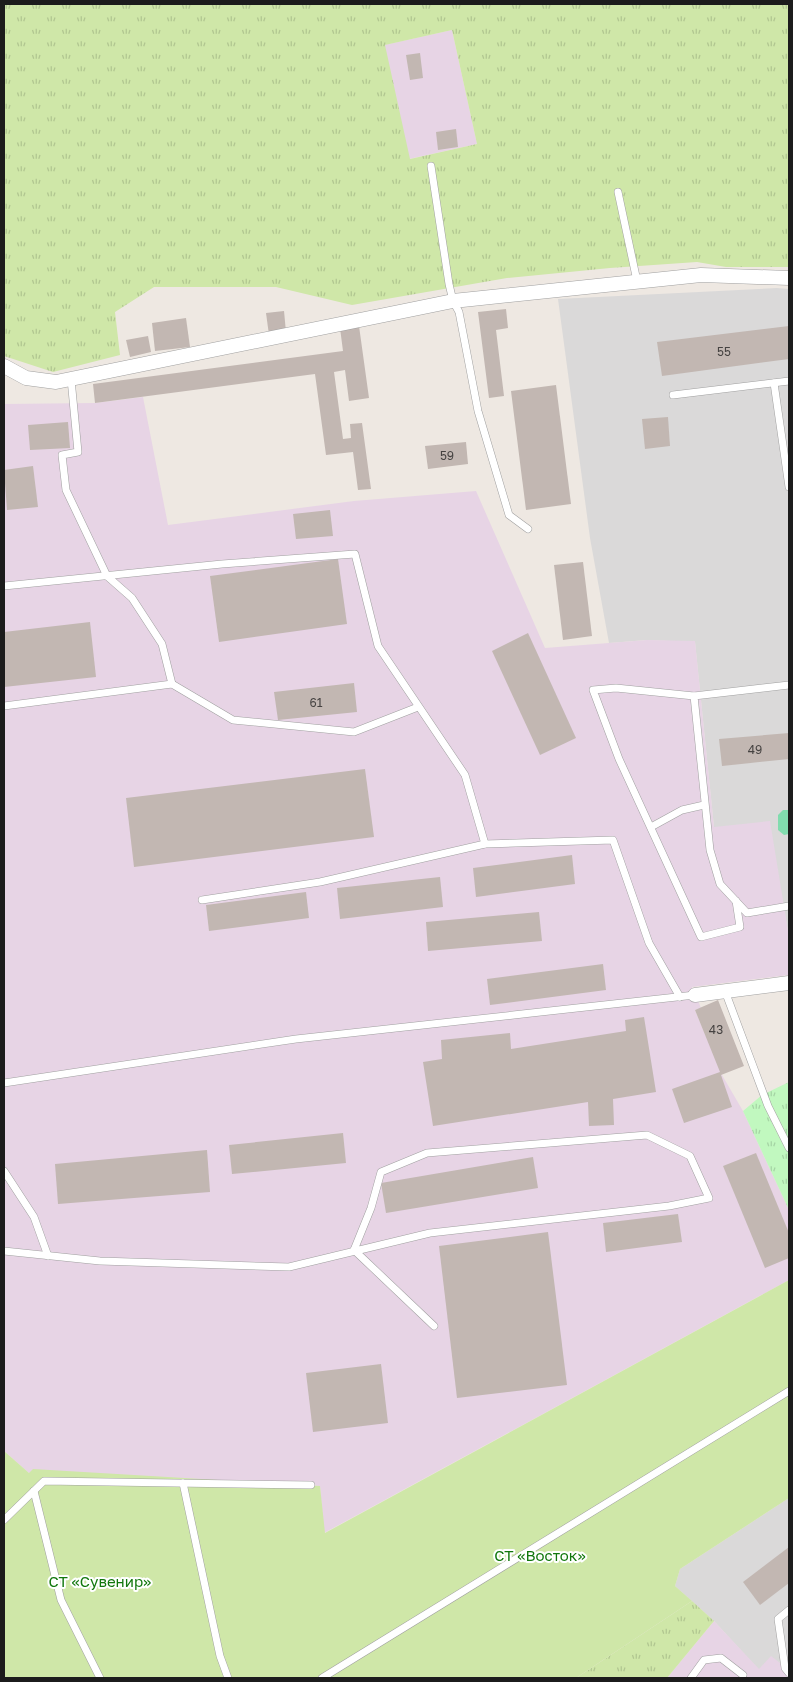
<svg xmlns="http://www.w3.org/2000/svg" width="793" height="1682" font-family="'Golos Text',sans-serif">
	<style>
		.residential { fill: #dad9d9 }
		.industrial { fill: #e7d4e5 }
		.grass { fill: url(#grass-tufts); fill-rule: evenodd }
		.park { fill: url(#park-tufts) }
		.garden { fill: #cfe7a8 }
		.pitch { fill: #81dcae }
		.building { fill: #c2b7b2 }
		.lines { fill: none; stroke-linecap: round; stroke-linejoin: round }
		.lane-casing { stroke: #a0a0a0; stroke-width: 8 }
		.street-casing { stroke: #a0a0a0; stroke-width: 15 }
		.lane { stroke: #fff; stroke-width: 7 }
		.street { stroke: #fff; stroke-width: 14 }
		.labels { text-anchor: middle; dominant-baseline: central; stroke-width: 4; stroke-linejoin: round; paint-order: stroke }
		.number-label { font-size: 12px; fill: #464342 }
		.park-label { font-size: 15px; fill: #11770d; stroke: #fff }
	</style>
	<defs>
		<pattern id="grass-tufts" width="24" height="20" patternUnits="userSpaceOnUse" patternTransform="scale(1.25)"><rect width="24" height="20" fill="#cfe7a8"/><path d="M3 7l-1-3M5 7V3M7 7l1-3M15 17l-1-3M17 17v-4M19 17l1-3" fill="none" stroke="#b1c690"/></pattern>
		<pattern id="park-tufts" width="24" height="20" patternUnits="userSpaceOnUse" patternTransform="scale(1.25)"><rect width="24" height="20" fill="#c1f8bf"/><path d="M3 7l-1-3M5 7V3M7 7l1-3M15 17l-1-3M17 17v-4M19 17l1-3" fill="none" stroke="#a5d4a4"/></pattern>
	</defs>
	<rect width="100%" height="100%" fill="#eee8e2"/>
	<g class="residential">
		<polygon points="777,288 789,289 789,937 782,898 714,827 695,642 647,640 609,643 590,538 558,299"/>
		<polygon points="789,1498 789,1670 759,1670 714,1621 675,1586 680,1569"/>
	</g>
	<g class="industrial">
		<polygon points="452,30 477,144 409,159 384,45"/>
		<polygon points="143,397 168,525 354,501 476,491 545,648 647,640 695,641 714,827 770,821 789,937 789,975 692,987 701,1008 695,1010 722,1075 743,1111 789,1210 789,1280 324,1533 320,1486 29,1473 4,1451 4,404 95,403"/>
		<polygon points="714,1621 759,1669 771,1656 789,1670 789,1678 667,1678"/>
	</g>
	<g class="grass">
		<path d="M 4,4 L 789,4 L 789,267 L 726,267 L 697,262 L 610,268 L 507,278 L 352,305 L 276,287 L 154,287 L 115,312 L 120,355 L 53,372 L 4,356 ZM 452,30 L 477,144 L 410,159 L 385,45 Z"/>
		<polygon points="692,1601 714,1621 667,1678 576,1678"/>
	</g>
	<polygon class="park" points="789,1082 789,1210 743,1111 762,1095"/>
	<polygon class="garden" points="789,1280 789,1498 680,1569 675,1586 692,1601 576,1678 4,1678 4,1451 29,1473 33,1469 320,1486 325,1533"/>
	<polygon class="pitch" points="783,810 789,810 789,834 784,835 778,830 778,815"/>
	<g class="building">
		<polygon points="420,53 423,78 410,80 406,55"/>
		<polygon points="456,129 458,147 438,150 436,132"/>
		<polygon points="506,309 508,328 496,330 504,396 489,398 478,312"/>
		<polygon points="284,311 286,332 269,335 266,313"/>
		<polygon points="186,318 190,347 155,351 152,323"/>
		<polygon points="359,326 369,398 349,401 345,370 334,372 343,439 351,438 350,424 362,423 371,489 358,490 353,452 326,455 315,374 95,403 93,384 343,351 340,328"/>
		<polygon points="789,326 789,359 662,376 657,342"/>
		<polygon points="148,336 151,352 130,357 126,340"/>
		<polygon points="556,385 571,504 526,510 511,391"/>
		<polygon points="668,417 670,446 645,449 642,419"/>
		<polygon points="68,422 70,448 30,450 28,425"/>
		<polygon points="466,442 468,464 428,469 425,446"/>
		<polygon points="33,466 38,507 7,510 4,470"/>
		<polygon points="330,510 333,536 296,539 293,514"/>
		<polygon points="338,559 347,624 219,642 210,576"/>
		<polygon points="583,562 592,636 563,640 554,565"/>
		<polygon points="90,622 96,677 4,687 4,632"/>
		<polygon points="528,633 576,738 540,755 492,651"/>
		<polygon points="354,683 357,712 278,720 274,692"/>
		<polygon points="789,733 789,759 722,766 719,739"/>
		<polygon points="365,769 374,837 134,867 126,798"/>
		<polygon points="572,855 575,884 476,897 473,868"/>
		<polygon points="440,877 443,907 340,919 337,888"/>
		<polygon points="306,892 309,918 209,931 206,905"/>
		<polygon points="539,912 542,941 428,951 426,922"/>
		<polygon points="603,964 606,990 490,1005 487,979"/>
		<polygon points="718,1000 744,1066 721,1075 732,1107 684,1123 672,1089 720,1072 695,1010"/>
		<polygon points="644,1017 656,1092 613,1099 614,1125 589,1126 588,1102 433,1126 423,1062 442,1059 441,1040 510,1033 511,1049 626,1031 625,1020"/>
		<polygon points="343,1133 346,1163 232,1174 229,1145"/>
		<polygon points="207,1150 210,1192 58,1204 55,1164"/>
		<polygon points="756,1153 789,1233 789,1258 765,1268 723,1166"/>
		<polygon points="533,1157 538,1188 386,1213 381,1183"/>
		<polygon points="678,1214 682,1242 606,1252 603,1223"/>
		<polygon points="548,1232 567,1385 457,1398 439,1246"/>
		<polygon points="381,1364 388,1423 313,1432 306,1373"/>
		<polygon points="789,1547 789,1583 760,1605 743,1582"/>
	</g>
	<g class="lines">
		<defs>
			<g id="lane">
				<polyline points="431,166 449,284 453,301 459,312 478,411 509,515 528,529"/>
				<polyline points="618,192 637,281"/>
				<polyline points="71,379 78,452 62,455 66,490 107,576 132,598 162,644 172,684"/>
				<polyline points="774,383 789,487"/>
				<polyline points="673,395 789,381"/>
				<polyline points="4,586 222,564 355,554 378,646 465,775 485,844"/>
				<polyline points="789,685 694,696 710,850 720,884 747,913 789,906"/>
				<polyline points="694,696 616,688 593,690 619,759 701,937 740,927 736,901"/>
				<polyline points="4,706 172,684 233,720 354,732 418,707"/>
				<polyline points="651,827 682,810 704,805"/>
				<polyline points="202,900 320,882 485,844 613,840 649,943 680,997"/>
				<polyline points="725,991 768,1106 789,1148"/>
				<polyline points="4,1083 296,1039 695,995"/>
				<polyline points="4,1171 34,1217 48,1256"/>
				<polyline points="354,1250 434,1326"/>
				<polyline points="4,1251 100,1261 289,1267 430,1233 669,1206 709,1198 690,1156 647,1135 427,1153 381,1172 371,1208 354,1250"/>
				<polyline points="183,1483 220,1656 228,1678"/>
				<polyline points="34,1491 61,1600 100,1678"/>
				<polyline points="4,1520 44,1481 311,1485"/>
				<polyline points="789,1610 778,1619 785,1668 789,1673"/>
				<polyline points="322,1678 789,1391"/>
				<polyline points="691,1678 704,1660 721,1658 743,1675"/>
			</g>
			<g id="street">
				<polyline points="4,366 26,378 56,382 453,301 701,275 789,278"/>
				<polyline points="695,995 789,983"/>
			</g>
		</defs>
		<use href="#lane" class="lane-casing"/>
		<use href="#street" class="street-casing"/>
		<use href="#lane" class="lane"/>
		<use href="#street" class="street"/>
	</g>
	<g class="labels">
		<g class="number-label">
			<text x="724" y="351">55</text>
			<text x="447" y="455">59</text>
			<text x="316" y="702">61</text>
			<text x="755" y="749">49</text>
			<text x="716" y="1029">43</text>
		</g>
		<g class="park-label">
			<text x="540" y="1555">СТ «Восток»</text>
			<text x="100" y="1581">СТ «Сувенир»</text>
		</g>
	</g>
	<rect width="793" height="1682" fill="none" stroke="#1c1c1c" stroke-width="10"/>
</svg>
